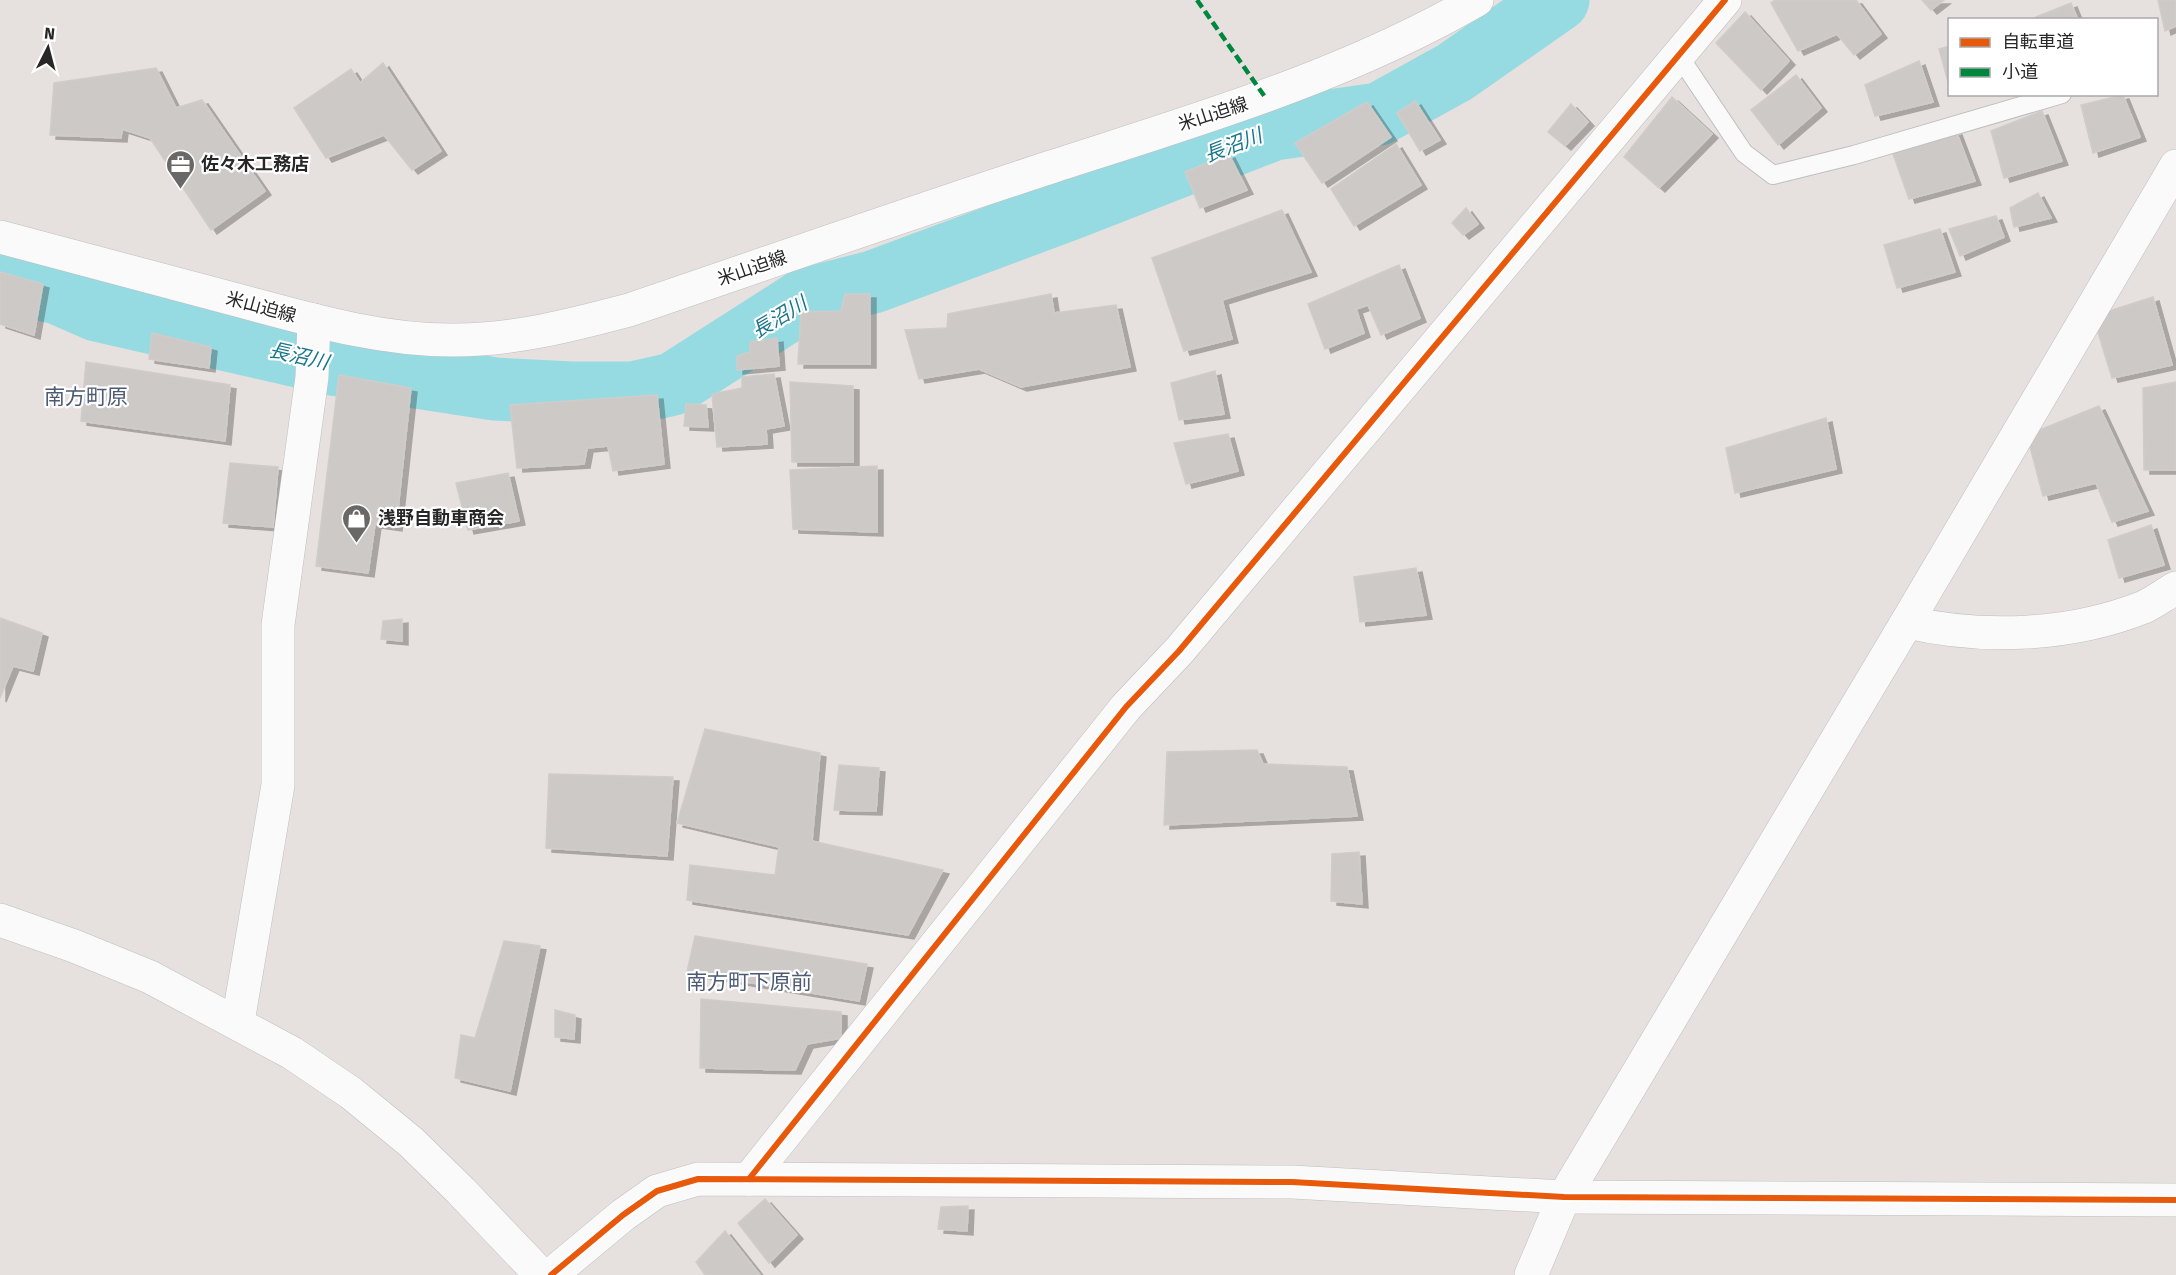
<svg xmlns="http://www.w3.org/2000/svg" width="2176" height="1275" font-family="'Fira Sans','Noto Sans JP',sans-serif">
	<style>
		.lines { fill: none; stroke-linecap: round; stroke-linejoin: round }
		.river { stroke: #97dbe2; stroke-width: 63 }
		.building { fill: #ccc9c7; stroke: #d0ccca; stroke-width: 1.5; filter: url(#shadow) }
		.service-casing { stroke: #bfbebf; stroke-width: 20 }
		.minor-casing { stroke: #bfbebf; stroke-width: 34 }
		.tertiary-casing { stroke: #bfbebf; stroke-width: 34 }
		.secondary-casing { stroke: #bfbebf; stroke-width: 34 }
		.service { stroke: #fbfafa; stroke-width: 18 }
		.minor { stroke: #fbfafa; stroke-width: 33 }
		.tertiary { stroke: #fbfafa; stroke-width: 33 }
		.secondary { stroke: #fbfafa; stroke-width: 33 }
		.quiet { stroke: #00873e; stroke-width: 4.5; stroke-dasharray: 9 4.5; stroke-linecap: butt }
		.cycleway-casing { stroke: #fff; stroke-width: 10 }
		.cycleway { stroke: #e8590c; stroke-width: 6 }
		.labels { text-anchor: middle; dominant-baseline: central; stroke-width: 4.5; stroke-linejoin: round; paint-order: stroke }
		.street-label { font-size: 18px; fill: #272727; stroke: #fff }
		.poi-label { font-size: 18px; font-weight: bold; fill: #272727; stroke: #fff; text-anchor: start }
		.water-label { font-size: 20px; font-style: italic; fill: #18768a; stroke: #fff }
		.quarter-label { font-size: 21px; fill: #4c5a73; stroke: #fff }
	</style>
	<defs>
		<filter id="shadow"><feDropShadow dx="6" dy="4" stdDeviation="0" flood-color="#0004"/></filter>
	</defs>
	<rect width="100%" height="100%" fill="#e6e1de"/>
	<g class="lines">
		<polyline class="river" points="0,281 58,293 97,310 333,364 495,389 572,393 633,393 673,384 806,299 873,282 1072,208 1274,129 1379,114 1455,72 1558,0"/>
	</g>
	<g class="building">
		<polygon points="1775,0 1856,0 1881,34 1854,55 1837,34 1798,51 1771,3"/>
		<polygon points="1922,0 1944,0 1931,10"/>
		<polygon points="2158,0 2176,0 2176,26 2165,31"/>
		<polygon points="2071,3 2078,20 2037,20 2036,17"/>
		<polygon points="1745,12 1789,61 1761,90 1716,43"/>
		<polygon points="1950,46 1950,89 1939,49"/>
		<polygon points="1919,61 1933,102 1875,116 1865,85"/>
		<polygon points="383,63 441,151 412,170 384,135 326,158 294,108 351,69 360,83"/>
		<polygon points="156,68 176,108 202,100 265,191 211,230 150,138 122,129 121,138 50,135 54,83"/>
		<polygon points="1796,75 1821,108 1778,145 1751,110"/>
		<polygon points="2123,95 2140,137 2093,153 2081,105"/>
		<polygon points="1672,97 1712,134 1659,188 1624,157"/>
		<polygon points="1415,101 1440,140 1420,151 1397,113"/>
		<polygon points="1367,102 1391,137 1322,183 1295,143"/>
		<polygon points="1571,104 1588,122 1565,146 1548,132"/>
		<polygon points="2042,111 2062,161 2004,178 1991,131"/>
		<polygon points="1956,131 1975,181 1909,199 1892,151"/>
		<polygon points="1396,144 1421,185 1354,226 1331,189"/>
		<polygon points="1229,154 1247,190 1200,208 1185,172"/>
		<polygon points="2038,193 2051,218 2014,227 2010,208"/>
		<polygon points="1466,208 1478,224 1463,235 1452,223"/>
		<polygon points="1282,210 1311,272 1222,300 1232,339 1184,351 1152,258"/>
		<polygon points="1996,216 2004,237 1960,256 1949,229"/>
		<polygon points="1940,229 1955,272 1897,288 1884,245"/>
		<polygon points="1399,265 1420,318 1381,335 1368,305 1356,309 1364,333 1325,349 1308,304"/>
		<polygon points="0,272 43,284 34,335 0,324"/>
		<polygon points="845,294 870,294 870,364 798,364 801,312 841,311"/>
		<polygon points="1051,294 1054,313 1116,305 1130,367 1021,387 979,369 919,379 905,330 947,328 948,314"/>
		<polygon points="2153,297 2172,365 2112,378 2093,316"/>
		<polygon points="152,333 211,347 209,368 149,359"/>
		<polygon points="777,338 779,366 737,370 737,356 750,352 750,342"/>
		<polygon points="86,362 230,385 225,441 81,421"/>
		<polygon points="1215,371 1224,414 1179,420 1171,383"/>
		<polygon points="774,374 784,426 766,429 767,444 717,447 712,394 742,388 742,377"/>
		<polygon points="339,375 411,388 396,527 375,524 368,573 316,566"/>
		<polygon points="790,382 853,386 853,462 792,462"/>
		<polygon points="2176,382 2176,470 2144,470 2143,388"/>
		<polygon points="657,395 664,464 613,471 608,446 587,448 584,464 517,468 510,405"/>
		<polygon points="686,404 706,405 708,427 684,426"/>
		<polygon points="2099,406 2148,511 2112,522 2096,483 2043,496 2027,435"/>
		<polygon points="1826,418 1836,469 1735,493 1726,448"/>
		<polygon points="1228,434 1238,471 1186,484 1174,443"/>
		<polygon points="230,463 278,467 273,527 223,523"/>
		<polygon points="877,466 877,532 793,529 790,470"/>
		<polygon points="508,473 519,521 468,530 456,483"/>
		<polygon points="2151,525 2164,565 2119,578 2108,540"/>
		<polygon points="1416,568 1426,615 1360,622 1354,577"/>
		<polygon points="0,618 42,633 33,671 13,666 0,698"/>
		<polygon points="402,619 402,641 381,639 383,621"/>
		<polygon points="705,729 820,753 812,841 943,870 908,935 687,900 690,865 775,875 779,847 677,823"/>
		<polygon points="1257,750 1263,764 1347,767 1357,816 1164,825 1167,752"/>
		<polygon points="839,765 879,768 876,811 834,810"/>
		<polygon points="549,774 673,777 667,856 546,848"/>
		<polygon points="1359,852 1362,904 1331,901 1332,854"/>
		<polygon points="695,936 867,964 859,1001 687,972"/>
		<polygon points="504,941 540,946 510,1091 455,1078 461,1035 475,1038"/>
		<polygon points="701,999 841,1012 841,1038 807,1044 795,1070 700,1068"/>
		<polygon points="555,1010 575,1015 574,1039 555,1037"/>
		<polygon points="765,1199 797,1235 769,1263 738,1223"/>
		<polygon points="968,1206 967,1231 938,1229 941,1207"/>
		<polygon points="725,1231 760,1275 705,1275 696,1262"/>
	</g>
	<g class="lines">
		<defs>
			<polyline id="service" points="1679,56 1744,153 1773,175 1854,155 2062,94"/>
			<g id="minor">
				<path d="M 1907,622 C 1984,640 2071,636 2144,607 C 2155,602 2165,594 2176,588"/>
				<polyline points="238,1022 278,785 278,625 312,377 314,320"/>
				<polyline points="749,1179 1126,707 1179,651 1725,0"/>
				<polyline points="551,1275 623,1215 657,1191 698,1179 1292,1182 1564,1197 2176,1200"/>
				<polyline points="1531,1275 1564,1197 1907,622 2176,166"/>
			</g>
			<polyline id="tertiary" points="0,920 74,946 150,977 292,1053 351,1093 411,1142 461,1191 541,1275"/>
			<path id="secondary" d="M 0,237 C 79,258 158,279 237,300 C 308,319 381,341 455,340 C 515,340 572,325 629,310 C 770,262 910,213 1051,167 C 1196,120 1344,77 1477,0"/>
		</defs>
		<use href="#service" class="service-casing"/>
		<use href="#minor" class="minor-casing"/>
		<use href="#tertiary" class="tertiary-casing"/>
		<use href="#secondary" class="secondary-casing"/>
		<use href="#service" class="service"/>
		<use href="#minor" class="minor"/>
		<use href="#tertiary" class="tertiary"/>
		<use href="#secondary" class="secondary"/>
		<polyline class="quiet" points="1197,0 1265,97"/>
		<defs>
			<g id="cycleway">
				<polyline points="749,1179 1126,707 1179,651 1725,0"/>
				<polyline points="551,1275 623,1215 657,1191 698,1179 1292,1182 1564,1197 2176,1200"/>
			</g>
		</defs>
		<use href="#cycleway" class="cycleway-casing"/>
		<use href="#cycleway" class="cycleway"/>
	</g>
	<defs>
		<symbol id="office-pin" viewBox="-11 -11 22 30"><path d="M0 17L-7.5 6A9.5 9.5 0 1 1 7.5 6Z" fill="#6a6867" stroke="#fff"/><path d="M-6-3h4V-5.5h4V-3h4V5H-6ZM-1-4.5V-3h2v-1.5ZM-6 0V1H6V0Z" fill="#fff"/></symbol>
		<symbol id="shop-pin" viewBox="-11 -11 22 30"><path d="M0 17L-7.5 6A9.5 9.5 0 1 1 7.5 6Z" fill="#6a6867" stroke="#fff"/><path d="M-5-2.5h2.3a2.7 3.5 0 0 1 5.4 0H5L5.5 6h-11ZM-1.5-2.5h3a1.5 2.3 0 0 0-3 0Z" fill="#fff"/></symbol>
	</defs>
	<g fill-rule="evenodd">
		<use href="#office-pin" x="164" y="148" width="33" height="45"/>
		<use href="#shop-pin" x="340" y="502" width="33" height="45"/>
	</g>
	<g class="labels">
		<g class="street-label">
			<text transform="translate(1213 114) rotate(-18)">米山迫線</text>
			<text transform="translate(752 268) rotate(-19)">米山迫線</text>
			<text transform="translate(261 307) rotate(15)">米山迫線</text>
		</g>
		<g class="poi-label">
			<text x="201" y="164">佐々木工務店</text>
			<text x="378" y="518">浅野自動車商会</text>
		</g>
		<g class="water-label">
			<text transform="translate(1233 145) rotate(-21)">長沼川</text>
			<text transform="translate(779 317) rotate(-31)">長沼川</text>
			<text transform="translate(299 356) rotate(13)">長沼川</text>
		</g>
		<g class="quarter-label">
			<text x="86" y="397">南方町原</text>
			<text x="749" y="982">南方町下原前</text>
		</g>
	</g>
	<rect x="1948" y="18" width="210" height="78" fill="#ffffff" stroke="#a9a9a9" stroke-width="1.5"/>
	<rect x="1960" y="38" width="30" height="9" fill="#e8590c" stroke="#a9a9a9" stroke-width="1.5"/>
	<text x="2002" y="48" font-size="18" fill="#272727">自転車道</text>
	<rect x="1960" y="68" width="30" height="9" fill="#00873e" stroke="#a9a9a9" stroke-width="1.5"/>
	<text x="2002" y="78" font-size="18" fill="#272727">小道</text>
	<g transform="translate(48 48) rotate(6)" stroke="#ffffff" stroke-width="4.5" paint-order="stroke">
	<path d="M0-4.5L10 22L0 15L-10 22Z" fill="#272727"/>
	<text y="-9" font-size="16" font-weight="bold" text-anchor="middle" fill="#272727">N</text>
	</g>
</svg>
